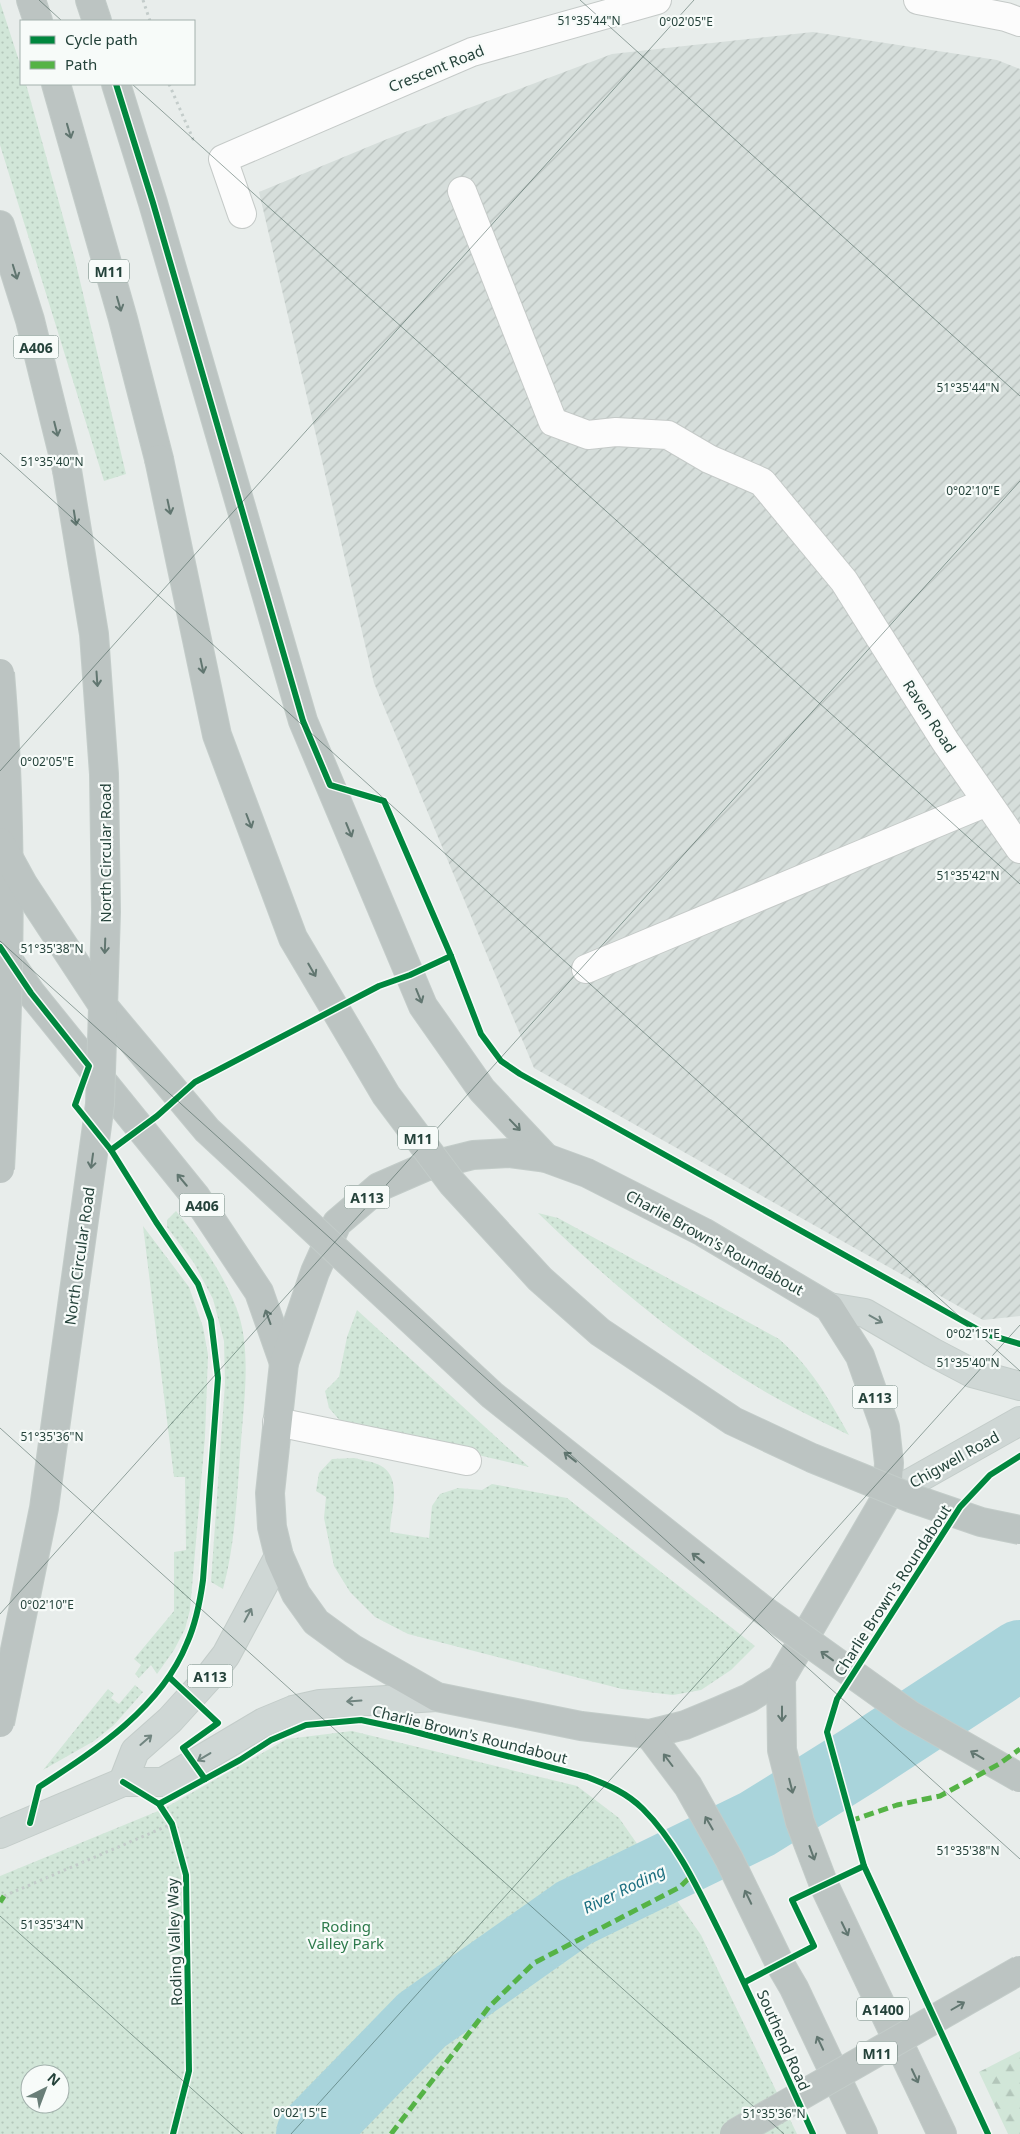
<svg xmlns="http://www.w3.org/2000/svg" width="1020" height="2134" font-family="'Noto Sans',sans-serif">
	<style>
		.industrial { fill: url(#industrial-furrows) }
		.green { fill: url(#green-dots); fill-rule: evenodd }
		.forest { fill: url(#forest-firs) }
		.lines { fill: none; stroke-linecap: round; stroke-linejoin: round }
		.river { stroke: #a9d4db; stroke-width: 70 }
		.minor-casing { stroke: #c5cac8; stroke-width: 30 }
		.major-casing { stroke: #c3ccc9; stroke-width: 30 }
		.highway-casing { stroke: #c3ccc9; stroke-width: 30 }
		.path { stroke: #c3ccca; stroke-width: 3; stroke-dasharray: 2.5 4; stroke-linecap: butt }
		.minor { stroke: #fcfcfc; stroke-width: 28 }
		.major { stroke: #cfd7d5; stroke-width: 28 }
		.highway { stroke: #bcc4c2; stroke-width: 28 }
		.highway-bridge-casing { stroke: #c3ccc9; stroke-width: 30; stroke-linecap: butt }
		.highway-bridge { stroke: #bcc4c2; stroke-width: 28 }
		.quiet { stroke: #55b346; stroke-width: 5; stroke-dasharray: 10 5; stroke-linecap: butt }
		.cycleway-casing { stroke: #f7fbf9; stroke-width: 9 }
		.cycleway { stroke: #00873e; stroke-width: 6 }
		.oneway { stroke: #617670 }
		.oneway2 { stroke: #718580 }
		.ticks { fill: none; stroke: #24423a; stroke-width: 1; stroke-opacity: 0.45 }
		.labels { text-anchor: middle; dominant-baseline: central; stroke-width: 4.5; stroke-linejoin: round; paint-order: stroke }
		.shield { fill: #f7fbf9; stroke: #637a73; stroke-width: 1 }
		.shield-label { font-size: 14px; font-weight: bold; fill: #24423a }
		.street-label { font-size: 15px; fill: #24423a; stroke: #f7fbf9 }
		.park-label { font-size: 15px; fill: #2d7a4b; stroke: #f7fbf9 }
		.water-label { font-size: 16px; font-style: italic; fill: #1c6f80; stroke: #f7fbf9 }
		.ticks-label { font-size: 12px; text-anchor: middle; fill: #24423a; stroke: #f7fbf9; stroke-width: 4.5; stroke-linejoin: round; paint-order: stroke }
	</style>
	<defs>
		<pattern id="industrial-furrows" width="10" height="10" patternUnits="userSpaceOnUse" patternTransform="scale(1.25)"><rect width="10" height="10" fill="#d6dedb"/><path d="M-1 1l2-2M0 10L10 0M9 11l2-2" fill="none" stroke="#b8c0bd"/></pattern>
		<pattern id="green-dots" width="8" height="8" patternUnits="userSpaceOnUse" patternTransform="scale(1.25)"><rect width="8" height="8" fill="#d1e6d8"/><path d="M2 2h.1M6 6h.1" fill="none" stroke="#b3c6ba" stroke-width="1.8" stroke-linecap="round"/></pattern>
		<pattern id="forest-firs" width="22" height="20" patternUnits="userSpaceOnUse" patternTransform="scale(1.25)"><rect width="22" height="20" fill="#d1e6d8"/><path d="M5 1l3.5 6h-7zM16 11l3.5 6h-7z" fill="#b3c6ba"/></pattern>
	</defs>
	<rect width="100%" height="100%" fill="#e8edeb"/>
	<polygon class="industrial" points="813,32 997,60 1020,69 1020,1316 983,1320 534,1068 374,683 259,192 392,137 612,54"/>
	<g class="green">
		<polygon points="0,2 21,67 21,84 26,84 75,260 126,474 104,481 0,145"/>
		<path d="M 176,1211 C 199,1239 223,1273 236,1307 C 252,1346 244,1401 241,1442 C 237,1491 236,1541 223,1589 L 211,1582 L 225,1383 L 224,1341 L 213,1299 L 194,1263 L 167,1227 L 167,1220 Z"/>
		<path d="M 538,1213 L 558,1218 L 779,1339 C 811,1367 829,1399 849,1435 C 825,1423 801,1412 778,1399 C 688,1349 611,1284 538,1213 Z"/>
		<polygon points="143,1226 189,1287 203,1327 208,1355 205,1437 190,1610 185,1629 174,1650 157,1674 151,1665 139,1678 135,1674 141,1665 134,1659 174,1611 174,1552 186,1550 185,1477 174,1477"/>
		<polygon points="357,1310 529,1467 342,1423 329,1408 325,1391 339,1377 347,1337"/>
		<path d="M 354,1458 C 361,1460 370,1461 377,1464 C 405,1475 390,1511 390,1532 L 429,1538 L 432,1506 L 440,1494 L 458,1488 L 482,1490 L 492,1484 L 567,1498 L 755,1646 L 731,1670 L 701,1690 L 673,1695 L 622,1689 L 408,1634 L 375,1617 L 350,1592 L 334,1566 L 324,1518 L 326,1497 L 316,1491 L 319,1473 L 332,1459 Z"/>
		<polygon points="135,1685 143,1692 114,1725 94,1741 43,1770 108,1689 114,1694 111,1698 119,1704"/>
		<path d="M 352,1731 L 577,1786 L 619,1818 L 701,1935 L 797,2134 L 0,2134 L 0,1876 L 163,1809 L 287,1739 ZM 30,2074 L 60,2074 L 60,2104 L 30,2104 Z"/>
	</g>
	<polygon class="forest" points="1020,2051 1020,2134 1008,2134 979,2072"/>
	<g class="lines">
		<polyline class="river" points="311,2134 422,2020 574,1913 757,1824 858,1761 1020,1655"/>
		<defs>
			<g id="minor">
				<polyline points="918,0 1006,17 1020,22"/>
				<polyline points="462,191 553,422 588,435 616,432 668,435 709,459 762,482 844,581 945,741 1020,849"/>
				<polyline points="242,214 223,159 472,52 657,0"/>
				<polyline points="586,969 987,802"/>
				<polyline points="277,1422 467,1461"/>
			</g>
			<g id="major">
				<polyline points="829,1307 865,1313 932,1352 972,1373 1020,1386"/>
				<polyline points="887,1496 1020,1421"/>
				<polyline points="123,1782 135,1751 170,1720 209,1677 226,1655 279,1556"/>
				<polyline points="0,1834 123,1782 163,1782 264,1722 293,1710 320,1704 437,1697"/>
			</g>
			<g id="highway">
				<polyline points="31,0 38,21"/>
				<polyline points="90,0 97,21"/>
				<polyline points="56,84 123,319 159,459"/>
				<polyline points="116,84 153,203 303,721 423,1006 482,1090 546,1158"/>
				<polyline points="0,225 30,320 67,470"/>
				<polyline points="0,948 31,993 196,1197 259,1292 284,1363"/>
				<polygon points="509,1153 546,1158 587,1173 703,1232 829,1307 860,1356 885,1427 889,1463 887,1496 781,1678 749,1698 719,1711 685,1725 649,1734 581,1726 437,1697 353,1649 316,1622 296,1594 279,1556 272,1527 270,1493 284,1363 315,1272 337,1223 379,1187 425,1167 473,1155"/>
				<polyline points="781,1678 782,1750 800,1822 824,1885 942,2134"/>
				<polyline points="649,1734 688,1786 729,1859 780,1964 794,1988 863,2134"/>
			</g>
		</defs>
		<use href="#minor" class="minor-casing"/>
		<use href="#major" class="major-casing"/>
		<use href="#highway" class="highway-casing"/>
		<g class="path">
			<polyline points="143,0 150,21"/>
			<polyline points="169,84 193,139 195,139"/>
			<polyline points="4,1896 172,1824"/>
		</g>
		<use href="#minor" class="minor"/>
		<use href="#major" class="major"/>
		<use href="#highway" class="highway"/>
		<defs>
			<g id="highway-bridge">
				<polyline points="159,459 217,735 293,938 386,1095 452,1183 540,1279 600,1332 733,1421 812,1458 911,1498 981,1522 1020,1530"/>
				<path d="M 0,673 C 14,837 9,1004 0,1169"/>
				<polyline points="0,842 23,884 104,1007 207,1130 492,1395 762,1609 910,1715 1020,1778"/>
				<polyline points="0,1723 44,1508 100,1104 106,912 104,774 94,634 67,470"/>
				<polyline points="734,2134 1020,1970"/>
			</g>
		</defs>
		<use href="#highway-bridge" class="highway-bridge-casing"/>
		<use href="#highway-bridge" class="highway-bridge"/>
		<g class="quiet">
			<polyline points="850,1821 897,1805 940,1796 999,1764 1020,1749"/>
			<polyline points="0,1902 4,1896"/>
			<polyline points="391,2134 489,2007 534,1963 680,1887 691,1876"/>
		</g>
		<defs>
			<g id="cycleway">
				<polyline points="116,84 153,203 303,721 330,785 384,801 451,956 481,1034 501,1061 520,1074 986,1334 1020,1344"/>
				<path d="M 0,947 L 31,993 L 89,1066 L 75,1105 L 111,1150 L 156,1222 L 198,1284 L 211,1320 L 218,1378 L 203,1580 C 200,1602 196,1623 187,1643 C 161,1708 96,1750 39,1787 L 30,1823"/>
				<polyline points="111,1150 157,1116 195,1082 379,986 410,975 451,956"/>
				<polyline points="169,1677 218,1723 183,1748 205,1779"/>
				<polyline points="123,1782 159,1804 172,1824 186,1875 189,2071 173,2134"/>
				<path d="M 159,1804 L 240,1760 L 271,1740 L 306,1725 L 361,1720 L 408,1730 L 587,1777 C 608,1785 627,1793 643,1809 C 677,1843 698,1889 719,1931 C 752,1998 782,2066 813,2134"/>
				<polyline points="745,1982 814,1946 792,1900 864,1866"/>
				<polyline points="988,2134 864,1866 827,1732 837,1699 960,1507 990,1475 1020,1456"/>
			</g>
		</defs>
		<use href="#cycleway" class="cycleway-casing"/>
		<use href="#cycleway" class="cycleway"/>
	</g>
	<defs><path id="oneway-shaft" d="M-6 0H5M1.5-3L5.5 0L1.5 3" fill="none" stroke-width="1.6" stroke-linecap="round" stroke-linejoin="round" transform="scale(1.25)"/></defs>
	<g class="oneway">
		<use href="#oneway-shaft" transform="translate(69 131) rotate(74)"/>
		<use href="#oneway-shaft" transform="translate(15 272) rotate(73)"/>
		<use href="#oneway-shaft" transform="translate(119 304) rotate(74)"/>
		<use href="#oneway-shaft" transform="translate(56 429) rotate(76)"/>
		<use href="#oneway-shaft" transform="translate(169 507) rotate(78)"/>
		<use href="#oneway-shaft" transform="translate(75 518) rotate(81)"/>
		<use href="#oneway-shaft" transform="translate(202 666) rotate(78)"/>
		<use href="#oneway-shaft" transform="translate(97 679) rotate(86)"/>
		<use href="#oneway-shaft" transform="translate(249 821) rotate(69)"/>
		<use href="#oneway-shaft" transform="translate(349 830) rotate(68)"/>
		<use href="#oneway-shaft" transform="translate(105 946) rotate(92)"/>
		<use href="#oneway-shaft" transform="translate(312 970) rotate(60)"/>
		<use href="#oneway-shaft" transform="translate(419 996) rotate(68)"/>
		<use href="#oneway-shaft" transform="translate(515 1125) rotate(46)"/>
		<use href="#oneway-shaft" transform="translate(92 1161) rotate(98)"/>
		<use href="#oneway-shaft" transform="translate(182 1180) rotate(-130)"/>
		<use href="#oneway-shaft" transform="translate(268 1317) rotate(-110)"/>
		<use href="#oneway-shaft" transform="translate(570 1457) rotate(-142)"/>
		<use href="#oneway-shaft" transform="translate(698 1558) rotate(-142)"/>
		<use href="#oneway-shaft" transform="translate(827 1656) rotate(-144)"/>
		<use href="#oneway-shaft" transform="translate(782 1714) rotate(90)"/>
		<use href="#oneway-shaft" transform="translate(977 1755) rotate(-149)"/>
		<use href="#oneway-shaft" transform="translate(668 1760) rotate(-127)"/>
		<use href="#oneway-shaft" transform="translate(791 1786) rotate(76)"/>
		<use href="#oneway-shaft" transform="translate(709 1823) rotate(-120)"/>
		<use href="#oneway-shaft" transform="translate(812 1853) rotate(70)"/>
		<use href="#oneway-shaft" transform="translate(748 1897) rotate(-116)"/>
		<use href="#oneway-shaft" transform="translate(845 1929) rotate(64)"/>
		<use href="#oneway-shaft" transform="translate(958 2006) rotate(-30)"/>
		<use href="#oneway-shaft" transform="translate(820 2043) rotate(-115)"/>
		<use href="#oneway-shaft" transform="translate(915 2076) rotate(65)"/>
	</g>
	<g class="oneway2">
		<use href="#oneway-shaft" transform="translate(876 1319) rotate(29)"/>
		<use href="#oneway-shaft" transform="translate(248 1615) rotate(-62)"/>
		<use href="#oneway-shaft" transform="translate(354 1701) rotate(176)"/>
		<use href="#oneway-shaft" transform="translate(146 1740) rotate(-41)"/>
		<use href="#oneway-shaft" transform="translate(204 1757) rotate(149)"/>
	</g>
	<path class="ticks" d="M 39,0 L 62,21M 580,0 L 1020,396M 132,84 L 1020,884M 0,453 L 1020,1371M 0,771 L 694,0M 0,941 L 1020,1859M 0,1428 L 784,2134M 0,1614 L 1020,481M 0,1916 L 242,2134M 291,2134 L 1020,1325"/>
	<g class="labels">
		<g class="shield">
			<rect x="89" y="259.5" width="40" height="23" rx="4"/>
			<rect x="13.5" y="335.5" width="45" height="23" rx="4"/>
			<rect x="398" y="1126.5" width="40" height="23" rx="4"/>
			<rect x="344.5" y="1185.5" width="45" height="23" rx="4"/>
			<rect x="179.5" y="1193.5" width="45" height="23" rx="4"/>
			<rect x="852.5" y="1385.5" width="45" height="23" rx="4"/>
			<rect x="187.5" y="1664.5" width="45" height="23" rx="4"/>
			<rect x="857" y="1997.5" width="52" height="23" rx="4"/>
			<rect x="857" y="2041.5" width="40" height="23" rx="4"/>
		</g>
		<g class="shield-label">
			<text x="109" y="271">M11</text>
			<text x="36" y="347">A406</text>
			<text x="418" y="1138">M11</text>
			<text x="367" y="1197">A113</text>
			<text x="202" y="1205">A406</text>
			<text x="875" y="1397">A113</text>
			<text x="210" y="1676">A113</text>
			<text x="883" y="2009">A1400</text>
			<text x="877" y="2053">M11</text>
		</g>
		<g class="street-label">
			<text transform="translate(436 68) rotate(-22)">Crescent Road</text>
			<text transform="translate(930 716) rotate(57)">Raven Road</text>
			<text transform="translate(105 853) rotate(-90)">North Circular Road</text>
			<text transform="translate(715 1242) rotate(29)">Charlie Brown's Roundabout</text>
			<text transform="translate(79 1256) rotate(-82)">North Circular Road</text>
			<text transform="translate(954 1459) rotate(-29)">Chigwell Road</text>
			<text transform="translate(892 1590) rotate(-57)">Charlie Brown's Roundabout</text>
			<text transform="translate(470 1734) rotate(14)">Charlie Brown's Roundabout</text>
			<text transform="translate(174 1942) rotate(-92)">Roding Valley Way</text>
			<text transform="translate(784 2040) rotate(66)">Southend Road</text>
		</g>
		<g class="park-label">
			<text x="346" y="1926">Roding<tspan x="346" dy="17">Valley Park</tspan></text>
		</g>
		<g class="water-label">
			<text transform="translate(624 1889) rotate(-26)">River Roding</text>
		</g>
	</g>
	<g class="ticks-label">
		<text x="589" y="25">51°35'44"N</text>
		<text x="686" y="26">0°02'05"E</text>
		<text x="968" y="392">51°35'44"N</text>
		<text x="52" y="466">51°35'40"N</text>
		<text x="973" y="495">0°02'10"E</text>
		<text x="47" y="766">0°02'05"E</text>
		<text x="968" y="880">51°35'42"N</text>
		<text x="52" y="953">51°35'38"N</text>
		<text x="973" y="1338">0°02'15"E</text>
		<text x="968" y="1367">51°35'40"N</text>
		<text x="52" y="1441">51°35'36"N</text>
		<text x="47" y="1609">0°02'10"E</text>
		<text x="968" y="1855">51°35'38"N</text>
		<text x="52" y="1929">51°35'34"N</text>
		<text x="300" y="2117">0°02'15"E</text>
		<text x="774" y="2118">51°35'36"N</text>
	</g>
	<rect x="20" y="20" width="175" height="65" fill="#f7fbf9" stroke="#a3b1ad"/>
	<rect x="30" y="36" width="25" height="8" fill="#00873e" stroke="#a3b1ad"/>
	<text x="65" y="45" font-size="15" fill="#24423a">Cycle path</text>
	<rect x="30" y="61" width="25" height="8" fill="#55b346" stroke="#a3b1ad"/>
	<text x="65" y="70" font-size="15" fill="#24423a">Path</text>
	<g transform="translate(45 2089) rotate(42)"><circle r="24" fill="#f7fbf9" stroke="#a3b1ad"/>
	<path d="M0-4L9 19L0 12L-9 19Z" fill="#697e78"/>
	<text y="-8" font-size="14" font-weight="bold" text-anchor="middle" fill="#24423a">N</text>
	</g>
</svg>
